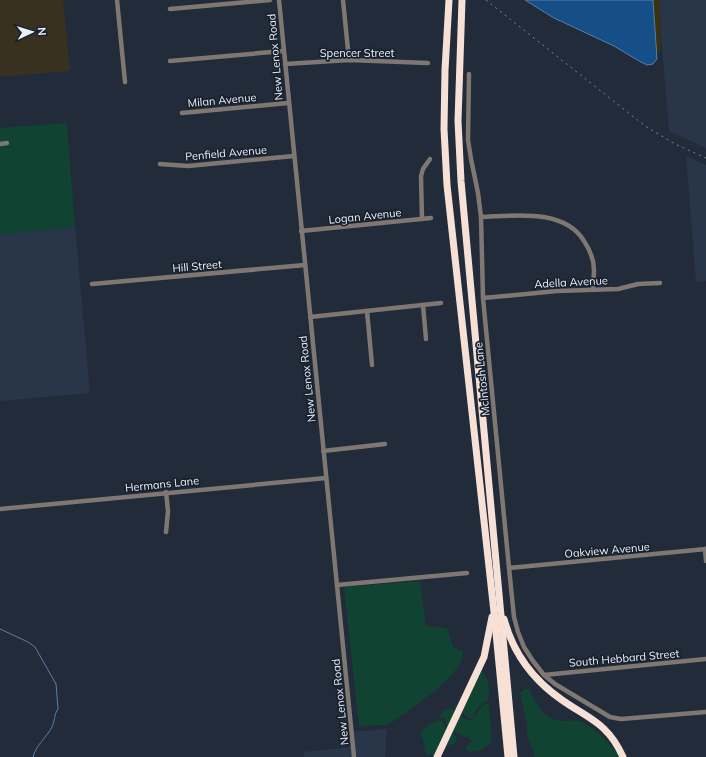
<svg xmlns="http://www.w3.org/2000/svg" width="706" height="757" font-family="Mulish,sans-serif">
	<style>
		.built { fill: #293649 }
		.education { fill: #383120 }
		.green { fill: #104331 }
		.sand { fill: #3a3211 }
		.water { fill: #164e87; stroke: #567fa9 }
		.lines { fill: none; stroke-linecap: round; stroke-linejoin: round }
		.stream { stroke: #567fa9; stroke-width: 1 }
		.minor { stroke: #7f7772; stroke-width: 4.5 }
		.highway { stroke: #f7e1d6; stroke-width: 7 }
		.rail { stroke: #7e8691; stroke-width: 1; stroke-dasharray: 2 4; stroke-linecap: butt }
		.labels { text-anchor: middle; dominant-baseline: central; stroke-width: 3.5; stroke-linejoin: round; paint-order: stroke }
		.street-label { font-size: 11px; fill: #eaf0f9; stroke: #19212e }
	</style>
	<rect width="100%" height="100%" fill="#222b39"/>
	<g class="built">
		<polygon points="658,0 706,0 706,148 669,131"/>
		<polygon points="686,156 706,165 706,281 696,282"/>
		<polygon points="75,227 90,393 0,401 0,234"/>
		<polygon points="387,729 385,757 304,757 303,752 352,747 350,732"/>
	</g>
	<polygon class="education" points="0,0 63,0 70,71 0,77"/>
	<g class="green">
		<polygon points="67,123 75,227 0,234 0,128"/>
		<path d="M 420,581 L 426,626 L 447,628 L 453,648 L 463,651 C 466,674 411,708 394,721 L 387,725 L 359,726 L 344,589 L 346,587 Z"/>
		<path d="M 482,671 C 489,679 491,691 487,701 C 479,705 475,710 473,718 L 469,718 L 453,707 L 455,705 L 464,703 L 478,673 Z"/>
		<path d="M 525,689 L 529,689 C 537,704 544,721 563,721 C 570,721 577,719 584,723 C 599,731 610,744 620,757 L 535,757 L 527,735 L 527,724 L 521,698 L 520,693 Z"/>
		<polygon points="486,704 488,704 489,708 492,742 481,750 470,752 466,749 466,747 471,742 471,740 468,737 464,737 459,733 450,731 447,729 445,718 438,718 446,709 451,708 467,720 472,720 483,705"/>
		<polygon points="442,720 447,731 456,736 457,741 454,744 442,747 441,757 435,757 432,754 427,755 425,753 423,740 420,733 430,724"/>
	</g>
	<path class="sand" d="M 649,0 L 659,0 L 661,24 L 659,26 C 661,32 661,46 660,53 L 656,52 Z"/>
	<polygon class="water" points="525,0 653,0 657,59 653,64 647,65 639,61 614,46 554,18"/>
	<g class="lines">
		<path class="stream" d="M 0,629 L 28,642 L 35,647 L 56,684 L 58,709 C 54,714 55,721 52,727 C 46,738 36,745 33,757"/>
		<g class="minor">
			<polyline points="117,0 125,82"/>
			<polyline points="279,0 354,757"/>
			<polyline points="343,0 349,60"/>
			<polyline points="170,9 270,0"/>
			<polyline points="170,61 283,51"/>
			<polyline points="285,64 349,60 428,63"/>
			<polyline points="469,74 468,140 471,159 478,193 481,217 483,298 509,568 514,617 518,632 524,647 533,661 544,675 555,684 610,717 621,719 706,712"/>
			<polyline points="182,113 288,103"/>
			<polyline points="0,144 7,143"/>
			<polyline points="160,164 188,166 294,156"/>
			<path d="M 481,217 C 514,216 564,208 584,241 C 590,250 594,260 594,270 C 594,277 593,283 593,289"/>
			<polyline points="422,219 421,176 423,169 430,159"/>
			<polyline points="301,231 431,218"/>
			<polyline points="92,284 305,265"/>
			<polyline points="483,298 557,291 618,289 638,284 660,283"/>
			<polyline points="423,305 426,339"/>
			<polyline points="367,311 372,365"/>
			<polyline points="310,317 441,303"/>
			<polyline points="323,451 385,444"/>
			<polyline points="166,492 168,511 166,532"/>
			<polyline points="0,509 326,478"/>
			<polyline points="705,549 706,561"/>
			<polyline points="509,568 706,549"/>
			<polyline points="337,585 467,573"/>
			<polyline points="544,675 706,659"/>
		</g>
		<g class="highway">
			<polyline points="449,0 445,70 444,129 447,185 494,612 508,757"/>
			<polyline points="462,0 458,121 461,181 514,757"/>
			<path d="M 504,619 C 513,653 533,680 562,700 C 589,719 608,723 623,757"/>
			<polyline points="437,757 484,657 492,617"/>
		</g>
		<polyline class="rail" points="486,0 645,126 675,144 706,158"/>
	</g>
	<g class="labels">
		<g class="street-label">
			<text x="357" y="53">Spencer Street</text>
			<text transform="translate(275 57) rotate(-95)">New Lenox Road</text>
			<text transform="translate(222 100) rotate(-5)">Milan Avenue</text>
			<text transform="translate(226 153) rotate(-5)">Penfield Avenue</text>
			<text transform="translate(365 216) rotate(-6)">Logan Avenue</text>
			<text transform="translate(197 266) rotate(-5)">Hill Street</text>
			<text transform="translate(571 282) rotate(-3)">Adella Avenue</text>
			<text transform="translate(307 379) rotate(-96)">New Lenox Road</text>
			<text transform="translate(482 379) rotate(-96)">McIntosh Lane</text>
			<text transform="translate(162 484) rotate(-6)">Hermans Lane</text>
			<text transform="translate(607 550) rotate(-5)">Oakview Avenue</text>
			<text transform="translate(624 658) rotate(-5)">South Hebbard Street</text>
			<text transform="translate(340 702) rotate(-96)">New Lenox Road</text>
		</g>
	</g>
	<g transform="translate(32 32) rotate(86)" stroke="#19212e" stroke-width="3" paint-order="stroke">
	<path d="M0-3L7 15L0 10L-7 15Z" fill="#eaf0f9"/>
	<text y="-6" font-size="11" font-weight="bold" text-anchor="middle" fill="#eaf0f9">N</text>
	</g>
</svg>
